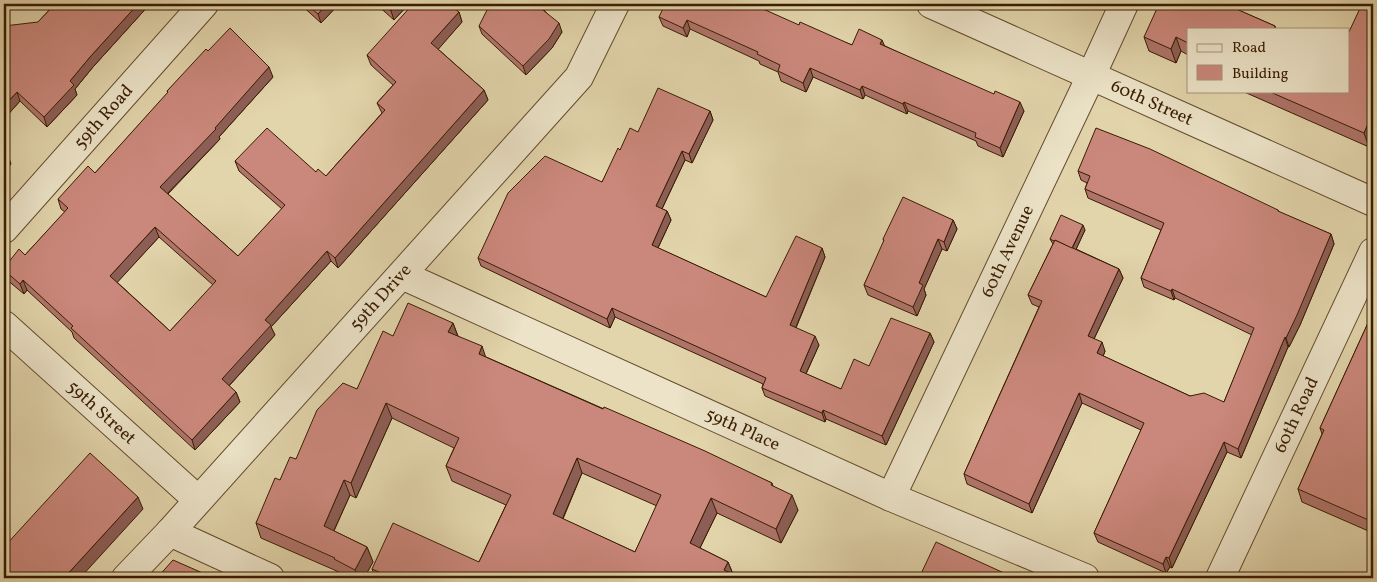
<svg xmlns="http://www.w3.org/2000/svg" width="1377" height="582" font-family="Vollkorn,serif">
	<style>
		.lines { fill: none; stroke-linecap: round; stroke-linejoin: round }
		.street-casing { stroke: #634b2c; stroke-width: 30 }
		.street { stroke: #ece3c8; stroke-width: 28 }
		.wall { fill: #ae746a; stroke: #391d01; fill-rule: evenodd }
		.shaded-wall { fill: #8d5e56; stroke: #391d01 }
		.building { fill: #ca877b; stroke: #391d01; fill-rule: evenodd }
		.labels { text-anchor: middle; dominant-baseline: central; stroke-width: 4; stroke-linejoin: round; paint-order: stroke }
		.street-label { font-size: 18px; fill: #391d01; stroke: #ece3c8 }
	</style>
	<rect width="100%" height="100%" fill="#e2d4ab"/>
	<filter id="stains"><feTurbulence type="fractalNoise" baseFrequency=".004" numOctaves="4"/><feColorMatrix values="0 0 0 0 .2 0 0 0 0 .09 0 0 0 0 .02 0 0 0 .5 -.17"/></filter>
	<radialGradient id="worn" r=".72"><stop offset=".6" stop-color="#630" stop-opacity="0"/><stop offset="1" stop-color="#630" stop-opacity=".3"/></radialGradient>
	<g class="lines">
		<defs>
			<g id="street">
				<path id="s1" d="M 931,4 L 1373,202"/>
				<path id="s2" d="M 4,229 L 204,4"/>
				<path id="s3" d="M 402,275 L 891,497 L 1085,578"/>
				<path id="s4" d="M 4,325 L 198,500"/>
				<path id="s5" d="M 891,497 L 1091,76 L 1124,4"/>
				<polyline points="170,532 270,578"/>
				<path id="s6" d="M 126,578 L 170,532 L 579,77 L 615,4"/>
				<path id="s7" d="M 1220,578 L 1373,252"/>
			</g>
		</defs>
		<use href="#street" class="street-casing"/>
		<use href="#street" class="street"/>
	</g>
	<g class="wall">
		<polygon points="55,4 150,4 93,67 75,89 77,95 47,127 20,101 4,119 38,22"/>
		<polygon points="300,4 339,4 321,23"/>
		<polygon points="376,4 406,4 407,6 394,20"/>
		<polygon points="1229,6 1275,26 1276,29 1188,29 1188,55 1181,51 1176,63 1149,51 1144,37"/>
		<polygon points="544,10 562,32 552,48 526,75 482,34 479,26"/>
		<path d="M 459,12 L 462,22 L 438,49 L 484,90 L 488,100 L 338,268 L 331,261 L 271,327 L 275,335 L 229,386 L 236,392 L 240,402 L 195,450 L 74,338 L 72,332 L 27,290 L 24,294 L 6,279 L 4,272 L 4,268 L 25,255 L 65,212 L 61,209 L 58,199 L 95,173 L 168,93 L 167,91 L 208,51 L 273,77 L 219,137 L 220,139 L 168,194 L 238,256 L 282,209 L 239,171 L 235,161 L 316,172 L 326,176 L 382,113 L 377,103 L 393,85 L 371,65 L 367,55 ZM 159,237 L 213,285 L 170,331 L 117,282 Z"/>
		<polygon points="659,17 799,25 852,45 885,46 1024,111 1003,157 978,146 976,141 908,111 907,114 865,95 863,99 813,77 806,92 781,81 778,72 760,64 759,61 690,29 687,37 663,26"/>
		<polygon points="1348,34 1369,147 1242,91 1348,91"/>
		<polygon points="710,111 713,120 692,163 685,160 662,209 667,211 671,220 658,248 766,297 822,248 825,257 796,328 819,345 806,374 841,389 869,366 930,333 934,342 886,445 826,419 825,422 765,396 762,388 763,384 615,317 610,328 481,266 478,258 602,182 620,150 638,132"/>
		<polygon points="1078,171 1278,210 1279,212 1331,234 1334,244 1300,325 1289,347 1288,347 1241,458 1227,452 1172,568 1170,567 1166,573 1098,542 1094,533 1141,430 1082,403 1032,513 967,484 964,474 1039,307 1032,304 1028,295 1053,244 1050,239 1085,230 1076,249 1119,269 1123,278 1094,339 1105,351 1103,356 1190,396 1224,402 1252,335 1175,298 1174,300 1144,287 1141,278 1161,230 1088,198 1085,189 1087,183 1081,180"/>
		<polygon points="953,220 957,229 947,251 942,249 924,289 926,295 917,316 868,295 864,285 884,242 883,239"/>
		<polygon points="1373,312 1373,533 1302,502 1298,489 1322,434 1320,428"/>
		<path d="M 453,323 L 458,336 L 486,357 L 772,483 L 773,486 L 798,510 L 781,543 L 717,513 L 700,548 L 728,562 L 733,574 L 741,578 L 375,578 L 372,569 L 479,562 L 506,505 L 452,481 L 446,466 L 454,448 L 392,418 L 356,498 L 350,495 L 334,531 L 367,547 L 373,562 L 364,578 L 347,578 L 339,574 L 339,572 L 261,538 L 256,523 L 280,480 L 296,459 L 357,389 L 393,336 ZM 582,473 L 657,506 L 635,552 L 563,519 Z"/>
	</g>
	<g class="shaded-wall">
		<polygon points="138,4 150,4 93,67 75,89 77,95 47,127 44,117 70,81 90,57"/>
		<polygon points="327,4 339,4 321,23 318,14"/>
		<polygon points="397,4 406,4 407,6 394,20 391,11"/>
		<polygon points="540,4 547,4 542,14 538,6"/>
		<polygon points="459,12 462,22 435,53 431,43"/>
		<polygon points="687,20 690,29 687,37 683,28"/>
		<polygon points="559,23 562,32 552,48 526,75 523,66"/>
		<polygon points="1176,37 1181,51 1176,63 1171,49"/>
		<polygon points="882,40 886,49 880,44"/>
		<polygon points="269,67 273,77 219,137 220,139 164,197 160,187"/>
		<polygon points="810,68 813,77 806,92 803,83"/>
		<polygon points="862,86 865,95 863,99 860,90"/>
		<polygon points="484,90 488,100 338,268 335,258"/>
		<polygon points="17,92 20,101 4,119 4,106"/>
		<polygon points="904,102 908,111 907,114 903,104"/>
		<polygon points="1020,102 1024,111 1003,157 1000,148"/>
		<polygon points="710,111 713,120 692,163 689,154"/>
		<polygon points="1373,112 1373,138 1369,147 1364,133"/>
		<polygon points="682,151 685,160 659,215 656,206"/>
		<polygon points="8,155 11,164 4,173 4,160"/>
		<polygon points="667,211 671,220 655,254 652,245"/>
		<polygon points="953,220 957,229 947,251 944,242"/>
		<polygon points="1083,225 1085,230 1074,254 1072,249"/>
		<polygon points="155,227 159,237 114,286 110,276"/>
		<polygon points="1331,234 1334,244 1300,325 1289,347 1286,338"/>
		<polygon points="938,239 942,249 924,289 926,295 917,316 913,307 919,283"/>
		<polygon points="822,248 825,257 793,334 790,325"/>
		<polygon points="327,251 331,261 271,327 275,335 226,389 222,379 265,320"/>
		<polygon points="1119,269 1123,278 1091,345 1088,336"/>
		<polygon points="23,280 27,290 24,294 20,284"/>
		<polygon points="1172,289 1175,298 1174,300 1171,291"/>
		<polygon points="612,308 615,317 610,328 607,319"/>
		<polygon points="453,323 458,337 448,332"/>
		<polygon points="930,333 934,342 886,445 882,436"/>
		<polygon points="815,336 819,345 803,380 800,371"/>
		<polygon points="1285,337 1288,347 1241,458 1238,449"/>
		<polygon points="1102,342 1105,351 1101,362 1097,353"/>
		<polygon points="482,346 487,361 479,354"/>
		<polygon points="236,392 240,402 195,450 192,440"/>
		<polygon points="1079,393 1082,403 1032,513 1029,504"/>
		<polygon points="386,403 392,418 356,498 351,483"/>
		<polygon points="823,410 826,419 825,422 822,413"/>
		<polygon points="1224,442 1227,452 1172,568 1169,558"/>
		<polygon points="577,458 582,473 558,529 553,514"/>
		<polygon points="344,480 350,495 329,541 324,526"/>
		<polygon points="792,495 798,510 781,543 776,529"/>
		<polygon points="138,497 143,509 80,578 64,578"/>
		<polygon points="711,498 717,513 695,558 690,543"/>
		<polygon points="367,547 373,562 364,578 358,578 355,570"/>
		<polygon points="1166,557 1170,567 1166,573 1163,564"/>
		<polygon points="728,562 734,577 724,570"/>
	</g>
	<g class="building">
		<polygon points="55,4 138,4 90,57 70,81 74,85 44,117 17,92 4,106 4,26 38,22"/>
		<polygon points="306,4 327,4 318,14"/>
		<polygon points="383,4 397,4 391,11"/>
		<path d="M 413,4 L 449,4 L 459,12 L 431,43 L 484,90 L 335,258 L 327,251 L 265,320 L 271,325 L 222,379 L 236,392 L 192,440 L 71,328 L 73,326 L 23,280 L 20,284 L 4,270 L 4,268 L 19,249 L 25,255 L 68,208 L 58,199 L 88,166 L 95,173 L 168,92 L 167,91 L 206,49 L 208,51 L 230,28 L 269,67 L 215,128 L 216,129 L 160,187 L 238,256 L 285,205 L 235,161 L 267,128 L 316,172 L 318,169 L 326,176 L 385,110 L 377,103 L 396,82 L 367,55 ZM 155,227 L 216,281 L 170,331 L 110,276 Z"/>
		<polygon points="490,4 540,4 538,6 559,23 549,39 523,66 479,26"/>
		<polygon points="665,4 752,4 799,25 800,22 852,45 859,29 882,40 880,44 994,94 995,91 1020,102 1000,148 975,137 976,133 904,102 903,104 862,86 860,90 810,68 803,83 778,71 780,65 757,54 758,52 687,20 683,28 659,17"/>
		<polygon points="1159,4 1225,4 1275,26 1274,29 1188,29 1188,43 1176,37 1171,49 1144,37"/>
		<polygon points="1362,4 1373,4 1373,112 1364,133 1268,91 1348,91 1348,34"/>
		<polygon points="658,88 710,111 689,154 682,151 656,206 667,211 652,245 766,297 796,236 822,248 790,325 815,336 800,371 841,389 854,359 869,366 891,318 930,333 882,436 823,410 822,413 762,388 766,378 612,308 607,319 478,258 508,193 545,156 602,182 618,148 620,150 630,128 638,132"/>
		<polygon points="1096,128 1150,149 1278,210 1278,211 1331,234 1297,315 1286,338 1285,337 1238,449 1224,442 1169,558 1166,557 1163,564 1094,533 1144,423 1079,393 1029,504 964,474 1042,301 1028,295 1055,240 1119,269 1088,336 1102,342 1097,353 1190,396 1204,393 1224,402 1254,328 1172,289 1171,291 1141,278 1164,223 1085,189 1090,176 1078,171"/>
		<polygon points="4,151 8,155 4,160"/>
		<polygon points="903,197 953,220 944,242 938,239 919,283 923,285 913,307 864,285 884,240 883,239"/>
		<polygon points="1061,215 1083,225 1072,248 1055,240 1054,241 1050,239"/>
		<path d="M 408,303 L 453,323 L 448,332 L 482,346 L 479,354 L 603,409 L 604,407 L 705,451 L 772,483 L 771,485 L 792,495 L 776,529 L 711,498 L 690,543 L 728,562 L 724,570 L 741,578 L 393,578 L 372,569 L 393,523 L 479,562 L 511,495 L 446,466 L 459,438 L 386,403 L 351,483 L 344,480 L 324,526 L 367,547 L 355,570 L 334,559 L 335,558 L 256,523 L 275,478 L 280,480 L 290,457 L 296,459 L 317,410 L 343,383 L 357,389 L 383,331 L 393,336 ZM 577,458 L 661,495 L 635,552 L 553,514 Z"/>
		<polygon points="1373,312 1373,522 1298,489 1324,430 1320,428"/>
		<polygon points="90,453 138,497 64,578 4,578 4,547"/>
		<polygon points="936,542 1015,578 919,578"/>
		<polygon points="173,560 214,578 157,578"/>
	</g>
	<g class="labels">
		<g class="street-label">
			<text stroke="none"><textPath href="#s1" startOffset="242">60th Street</textPath></text>
			<text stroke="none"><textPath href="#s2" startOffset="150">59th Road</textPath></text>
			<text stroke="none"><textPath href="#s5" startOffset="272">60th Avenue</textPath></text>
			<text stroke="none"><textPath href="#s6" startOffset="379">59th Drive</textPath></text>
			<text stroke="none"><textPath href="#s4" startOffset="131">59th Street</textPath></text>
			<text stroke="none"><textPath href="#s7" startOffset="180">60th Road</textPath></text>
			<text stroke="none"><textPath href="#s3" startOffset="374">59th Place</textPath></text>
		</g>
	</g>
	<rect width="1377" height="582" fill="none" stroke="#e2d4ab" stroke-width="20"/>
	<rect x="5" y="5" width="1367" height="572" fill="none" stroke="#391d01" stroke-width="2.5"/>
	<rect x="10" y="10" width="1357" height="562" fill="none" stroke="#391d01"/>
	<rect x="1187" y="28" width="162" height="65" fill="#ece3c8" stroke="#a49478"/>
	<rect x="1197" y="44" width="25" height="8" fill="#ece3c8" stroke="#a49478"/>
	<text x="1232" y="52" font-size="15" fill="#391d01">Road</text>
	<rect x="1197" y="65" width="25" height="15" fill="#ca877b" stroke="#a49478"/>
	<text x="1232" y="78" font-size="15" fill="#391d01">Building</text>
	<rect width="100%" height="100%" filter="url(#stains)"/>
	<rect width="100%" height="100%" fill="url(#worn)"/>
</svg>
